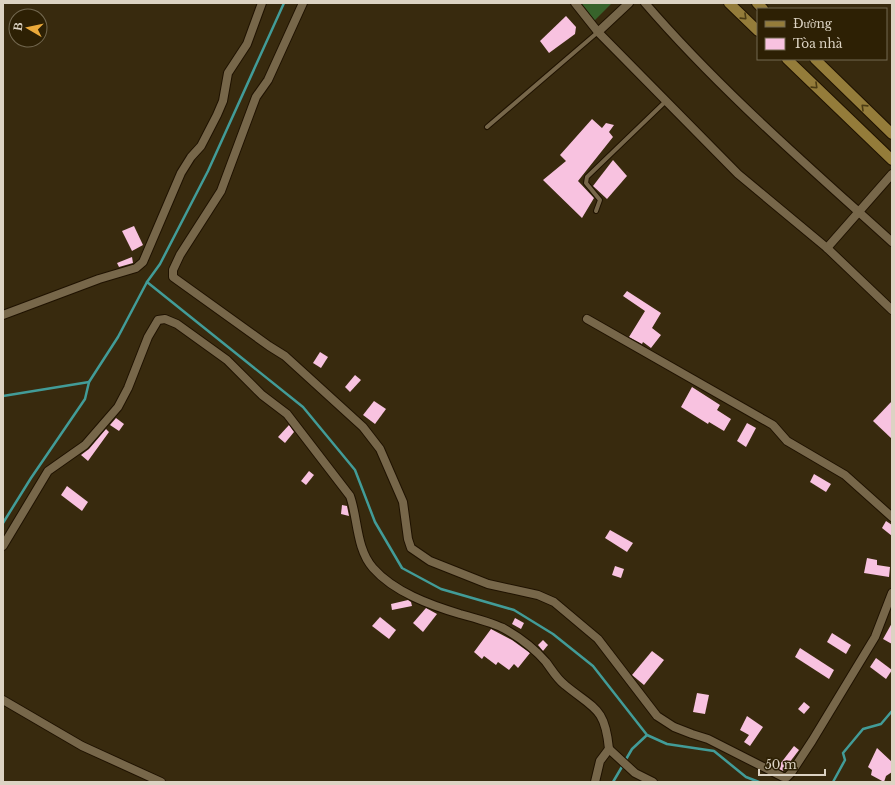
<svg xmlns="http://www.w3.org/2000/svg" width="895" height="785" font-family="'Libre Baskerville',serif">
	<style>
		.green { fill: #37632b }
		.lines { fill: none; stroke-linecap: round; stroke-linejoin: round }
		.stream { stroke: #429c98; stroke-width: 2.5 }
		.building { fill: #f8c2e0 }
		.lane-casing { stroke: #1f1200; stroke-width: 6 }
		.street-casing { stroke: #1f1200; stroke-width: 10 }
		.secondary-casing { stroke: #1f1200; stroke-width: 12 }
		.lane { stroke: #77674a; stroke-width: 4 }
		.street { stroke: #77674a; stroke-width: 8 }
		.secondary { stroke: #947c3a; stroke-width: 10 }
		.oneway { stroke: #4c3c14 }
	</style>
	<rect width="100%" height="100%" fill="#382a0e"/>
	<polygon class="green" points="580,3 612,3 594,21"/>
	<g class="lines">
		<g class="stream">
			<polyline points="147,282 160,264 208,171 284,3"/>
			<polyline points="3,396 89,382"/>
			<polyline points="3,523 31,478 85,399 89,382 118,337 147,282 303,407 355,470 375,522 402,568 441,589 514,610 553,634 593,666 647,735 667,744 714,751 746,777 759,782"/>
			<polyline points="625,761 632,749 647,735"/>
			<polyline points="613,782 623,765"/>
			<polyline points="833,782 845,760 843,753 863,729 881,724 892,711"/>
		</g>
	</g>
	<g class="building">
		<polygon points="566,16 576,27 575,34 549,53 540,41"/>
		<polygon points="592,119 602,128 606,123 614,125 609,132 613,137 578,181 594,198 582,218 543,180 566,161 560,155"/>
		<polygon points="613,160 627,176 607,199 593,186"/>
		<polygon points="134,226 143,245 132,251 122,231"/>
		<polygon points="132,257 133,263 119,267 117,263"/>
		<polygon points="627,291 661,313 652,328 661,335 651,348 643,342 642,344 629,337 645,311 623,296"/>
		<polygon points="320,352 328,357 321,368 313,363"/>
		<polygon points="355,375 361,380 350,392 345,387"/>
		<polygon points="692,387 720,405 717,410 731,419 724,431 709,422 708,424 681,407"/>
		<polygon points="374,401 386,409 375,424 363,415"/>
		<polygon points="892,401 892,439 873,421"/>
		<polygon points="116,418 124,424 119,431 110,425"/>
		<polygon points="747,423 756,428 746,447 737,441"/>
		<polygon points="289,425 294,432 285,443 278,437"/>
		<polygon points="106,429 109,432 88,461 81,455 89,449"/>
		<polygon points="309,471 314,475 306,485 301,481"/>
		<polygon points="814,474 831,484 826,492 810,482"/>
		<polygon points="67,486 88,502 82,511 61,495"/>
		<polygon points="342,505 347,506 349,516 341,514"/>
		<polygon points="886,521 892,525 892,536 882,528"/>
		<polygon points="610,530 633,543 627,552 605,538"/>
		<polygon points="867,558 877,560 877,565 890,567 889,577 864,573"/>
		<polygon points="615,566 624,569 621,578 612,575"/>
		<polygon points="408,600 411,602 412,606 392,610 391,604"/>
		<polygon points="426,608 437,614 423,632 413,623"/>
		<polygon points="380,617 396,630 389,639 372,626"/>
		<polygon points="515,618 524,623 521,629 512,624"/>
		<polygon points="892,623 892,644 883,639"/>
		<polygon points="491,629 512,640 530,653 518,668 514,664 509,670 498,662 496,665 484,656 482,659 474,652"/>
		<polygon points="832,633 851,645 846,654 827,642"/>
		<polygon points="543,640 548,645 543,651 538,645"/>
		<polygon points="800,648 834,670 829,679 795,657"/>
		<polygon points="652,651 664,660 644,685 632,675"/>
		<polygon points="876,658 892,670 886,679 870,667"/>
		<polygon points="697,693 709,695 705,714 693,712"/>
		<polygon points="804,702 810,707 804,714 798,709"/>
		<polygon points="747,716 763,727 750,746 744,742 749,735 740,730"/>
		<polygon points="794,746 799,750 783,771 777,768"/>
		<polygon points="877,748 892,762 892,772 886,776 884,782 871,775 872,770 868,767"/>
	</g>
	<g class="lines">
		<defs>
			<g id="lane">
				<polyline points="487,127 598,32"/>
				<polyline points="596,211 600,200 586,183 587,177 666,101"/>
			</g>
			<g id="street">
				<polyline points="303,3 268,80 256,97 221,191 180,255 173,270 173,277 269,346 285,356 363,427 380,449 403,502 408,539 411,548 430,561 488,584 538,595 554,602 598,639 657,716 674,727 692,734 708,739 783,777 787,777 791,773 812,741 875,637 892,593"/>
				<polyline points="575,3 598,32 738,174 827,248 892,310"/>
				<path d="M 645,3 C 720,90 807,165 892,242"/>
				<polyline points="598,32 629,3"/>
				<polyline points="827,248 892,174"/>
				<polyline points="3,315 99,279 136,268 143,262 181,173 191,157 201,146 217,115 223,101 228,73 247,44 262,3"/>
				<polyline points="587,319 773,425 787,441 845,475 892,517"/>
				<path d="M 3,546 L 48,471 L 85,445 L 118,407 L 128,388 L 148,337 L 158,320 L 165,319 L 177,324 L 227,360 L 262,395 L 287,414 L 350,496 C 358,518 356,549 373,568 C 394,592 430,605 460,614 C 475,618 490,622 503,628 C 519,637 534,648 546,662 C 552,670 557,679 565,685 C 594,709 605,707 609,749 L 600,761 L 595,782"/>
				<polyline points="3,700 82,746 161,782"/>
				<polyline points="609,749 635,773 653,782"/>
			</g>
			<g id="secondary">
				<polyline points="729,3 758,31"/>
				<polyline points="757,3 763,9"/>
				<polyline points="787,59 892,160"/>
				<polyline points="815,59 892,134"/>
			</g>
		</defs>
		<use href="#lane" class="lane-casing"/>
		<use href="#street" class="street-casing"/>
		<use href="#secondary" class="secondary-casing"/>
		<use href="#lane" class="lane"/>
		<use href="#street" class="street"/>
		<use href="#secondary" class="secondary"/>
	</g>
	<defs><path id="oneway-chevron" d="M-2-3.5L2.5 0L-2 3.5" fill="none" stroke-width="1.6" stroke-linecap="round" stroke-linejoin="round"/></defs>
	<g class="oneway">
		<use href="#oneway-chevron" transform="translate(744 17) rotate(44)"/>
		<use href="#oneway-chevron" transform="translate(815 86) rotate(44)"/>
		<use href="#oneway-chevron" transform="translate(864 107) rotate(-136)"/>
	</g>
	<rect width="895" height="785" fill="none" stroke="#dcd3c3" stroke-width="8"/>
	<rect x="757" y="8" width="130" height="52" fill="#2d2004" stroke="#736850"/>
	<rect x="765" y="21" width="20" height="6" fill="#947c3a" stroke="#736850"/>
	<text x="793" y="28" font-size="12" fill="#dcd3c3">Đường</text>
	<rect x="765" y="38" width="20" height="12" fill="#f8c2e0" stroke="#736850"/>
	<text x="793" y="48" font-size="12" fill="#dcd3c3">Tòa nhà</text>
	<g transform="translate(28 28) rotate(279)"><circle r="19" fill="#2d2004" stroke="#736850"/>
	<path d="M0-3L7 15L0 10L-7 15Z" fill="#eba93a"/>
	<text y="-6" font-size="11" font-weight="bold" text-anchor="middle" fill="#dcd3c3">B</text>
	</g>
	<path d="M759 769v6h66v-6" fill="none" stroke="#dcd3c3" stroke-width="2"/>
	<text x="765" y="769" font-size="12" fill="#dcd3c3" stroke="#2d2004" stroke-width="3" paint-order="stroke">50 m</text>
</svg>
